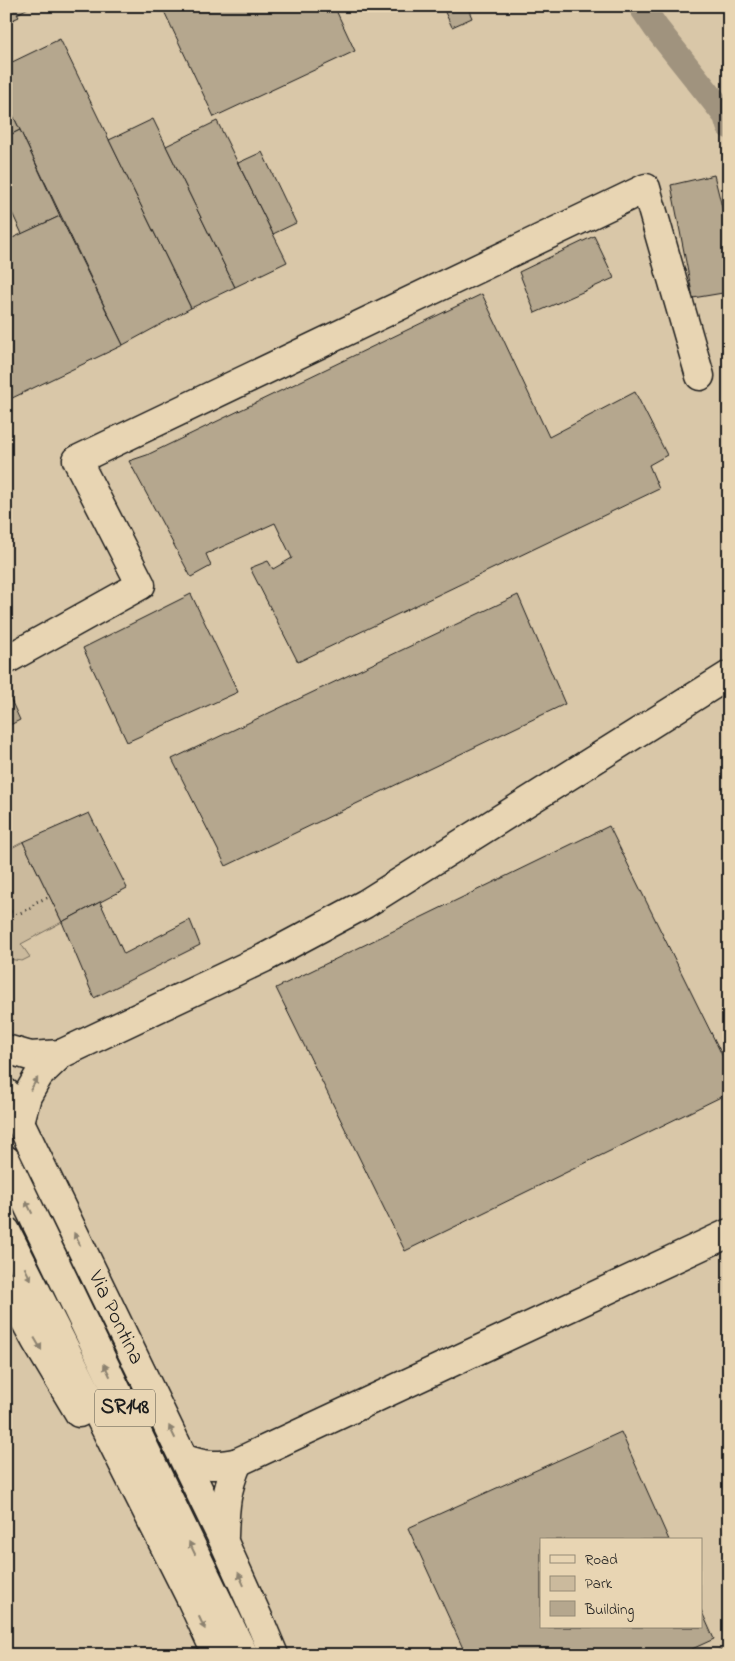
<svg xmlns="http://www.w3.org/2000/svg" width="735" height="1661" font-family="'Indie Flower',sans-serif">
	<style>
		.built { fill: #d9c7a8; fill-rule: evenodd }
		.green { fill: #cbba9d; stroke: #746b5c }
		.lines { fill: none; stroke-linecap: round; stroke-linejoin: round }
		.canal { stroke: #a0937e; stroke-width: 26 }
		.building { fill: #b5a78e; stroke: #1c1c1c }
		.minor-casing { stroke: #1c1c1c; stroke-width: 31 }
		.highway-casing { stroke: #1c1c1c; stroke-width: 31 }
		.path { stroke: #1c1c1c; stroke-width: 3; stroke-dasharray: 1 4; stroke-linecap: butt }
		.minor { stroke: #e8d5b3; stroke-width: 28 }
		.highway { stroke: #e8d5b3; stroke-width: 28 }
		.oneway { fill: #8c826f }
		.labels { text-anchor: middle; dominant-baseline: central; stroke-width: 4; stroke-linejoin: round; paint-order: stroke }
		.shield { fill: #e8d5b3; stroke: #595449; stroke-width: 1 }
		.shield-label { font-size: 21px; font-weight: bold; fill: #1c1c1c }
		.street-label { font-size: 22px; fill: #1c1c1c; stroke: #e8d5b3 }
	</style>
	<rect width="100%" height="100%" fill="#e8d5b3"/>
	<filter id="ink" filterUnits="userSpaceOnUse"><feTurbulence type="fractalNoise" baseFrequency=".02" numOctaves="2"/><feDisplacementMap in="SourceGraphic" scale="10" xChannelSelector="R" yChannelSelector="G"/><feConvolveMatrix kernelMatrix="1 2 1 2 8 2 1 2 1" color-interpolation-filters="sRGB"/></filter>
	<g filter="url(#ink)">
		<path class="built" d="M 6,6 L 729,6 L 729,1655 L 6,1655 ZM 541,1540 L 701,1540 L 701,1627 L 541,1627 Z"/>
		<polygon class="green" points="23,842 62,922 21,944 30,957 22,961 8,959 6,960 6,851"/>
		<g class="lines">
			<polyline class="canal" points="641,6 656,28 726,116 729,126"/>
		</g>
		<g class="building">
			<polygon points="6,6 27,6 28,8 17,14 19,17 6,23"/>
			<polygon points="170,6 334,6 355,51 214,117 163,9"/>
			<polygon points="442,6 467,6 472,18 452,27"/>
			<polygon points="60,39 191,308 123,345 6,101 6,65"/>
			<polygon points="6,101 20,130 6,137"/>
			<polygon points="153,119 235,287 191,308 109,140"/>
			<polygon points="217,121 287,262 235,287 166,146"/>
			<polygon points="20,130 60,216 22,234 6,200 6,137"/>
			<polygon points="262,152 296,223 273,234 238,163"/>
			<polygon points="714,175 729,235 729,292 693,298 671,185"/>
			<polygon points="60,216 123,345 6,401 6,241"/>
			<polygon points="594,236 614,278 535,313 519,272"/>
			<polygon points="482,294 549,437 635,392 667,455 649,465 659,489 298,662 250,568 268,561 273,569 292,558 275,523 206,554 211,566 191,577 129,461 147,455"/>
			<polygon points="191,594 238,692 127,742 83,648"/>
			<polygon points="518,595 565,704 226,866 172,759"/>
			<polygon points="6,689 20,720 6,727"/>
			<polygon points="89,813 127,888 62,922 23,842"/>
			<polygon points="609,826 729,1069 729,1093 405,1251 276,988"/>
			<polygon points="100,902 124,954 190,920 200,945 94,998 62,922"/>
			<polygon points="621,1432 669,1540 541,1540 541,1627 701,1627 701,1610 714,1639 679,1655 466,1655 408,1528"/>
			<polygon points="729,1646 729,1655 710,1655"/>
		</g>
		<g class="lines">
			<defs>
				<g id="minor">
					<polyline points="6,660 141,585 77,460 646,188 700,376"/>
					<polyline points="6,1049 30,1056 61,1054"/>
					<path id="s1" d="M 6,1093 L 224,1542 L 261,1624"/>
					<polyline points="20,1122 27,1096 39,1075 61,1054 264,958 365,904 729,675"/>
					<path d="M 185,1459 C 206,1466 217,1467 238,1462 L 729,1233"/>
					<path d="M 224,1536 C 225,1506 226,1490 238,1462"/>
				</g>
				<g id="highway">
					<polyline points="6,1160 244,1655"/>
					<polyline points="6,1231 191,1599 217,1655"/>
					<polyline points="6,1286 36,1341 79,1413"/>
					<polyline points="261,1624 274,1655"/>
				</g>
			</defs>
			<use href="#minor" class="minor-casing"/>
			<use href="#highway" class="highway-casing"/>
			<polyline class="path" points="6,911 20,913 30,909 36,902 49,897"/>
			<use href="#minor" class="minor"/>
			<use href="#highway" class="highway"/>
		</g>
		<defs><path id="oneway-solid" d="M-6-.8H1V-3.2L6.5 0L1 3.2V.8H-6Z" transform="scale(1.25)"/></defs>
		<g class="oneway">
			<use href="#oneway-solid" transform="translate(34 1084) rotate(-59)"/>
			<use href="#oneway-solid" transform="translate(29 1207) rotate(-116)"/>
			<use href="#oneway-solid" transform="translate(77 1239) rotate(-116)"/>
			<use href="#oneway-solid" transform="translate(28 1274) rotate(63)"/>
			<use href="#oneway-solid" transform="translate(38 1344) rotate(60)"/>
			<use href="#oneway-solid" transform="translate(107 1370) rotate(-116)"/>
			<use href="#oneway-solid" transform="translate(172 1432) rotate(-116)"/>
			<use href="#oneway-solid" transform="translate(192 1548) rotate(-116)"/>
			<use href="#oneway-solid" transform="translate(241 1579) rotate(-114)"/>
			<use href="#oneway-solid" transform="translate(202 1623) rotate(65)"/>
		</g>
	</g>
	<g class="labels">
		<rect class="shield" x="95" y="1389.5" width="60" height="37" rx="4"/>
		<g class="shield-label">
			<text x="125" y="1408">SR148</text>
		</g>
		<g class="street-label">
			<text stroke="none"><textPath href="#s1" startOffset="250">Via Pontina</textPath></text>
		</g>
	</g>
	<rect width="735" height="1661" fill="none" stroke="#e8d5b3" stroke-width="25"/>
	<rect x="12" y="12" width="710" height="1636" fill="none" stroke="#1c1c1c" stroke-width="2" filter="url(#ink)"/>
	<rect x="540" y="1538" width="162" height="90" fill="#e8d5b3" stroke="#968b77"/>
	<rect x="550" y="1555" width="25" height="8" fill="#e8d5b3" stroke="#968b77"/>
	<text x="585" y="1564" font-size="15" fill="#1c1c1c">Road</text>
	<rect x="550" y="1576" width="25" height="15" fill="#cbba9d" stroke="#968b77"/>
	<text x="585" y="1588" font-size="15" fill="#1c1c1c">Park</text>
	<rect x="550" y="1601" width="25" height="15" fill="#b5a78e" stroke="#968b77"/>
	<text x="585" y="1614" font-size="15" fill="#1c1c1c">Building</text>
</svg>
